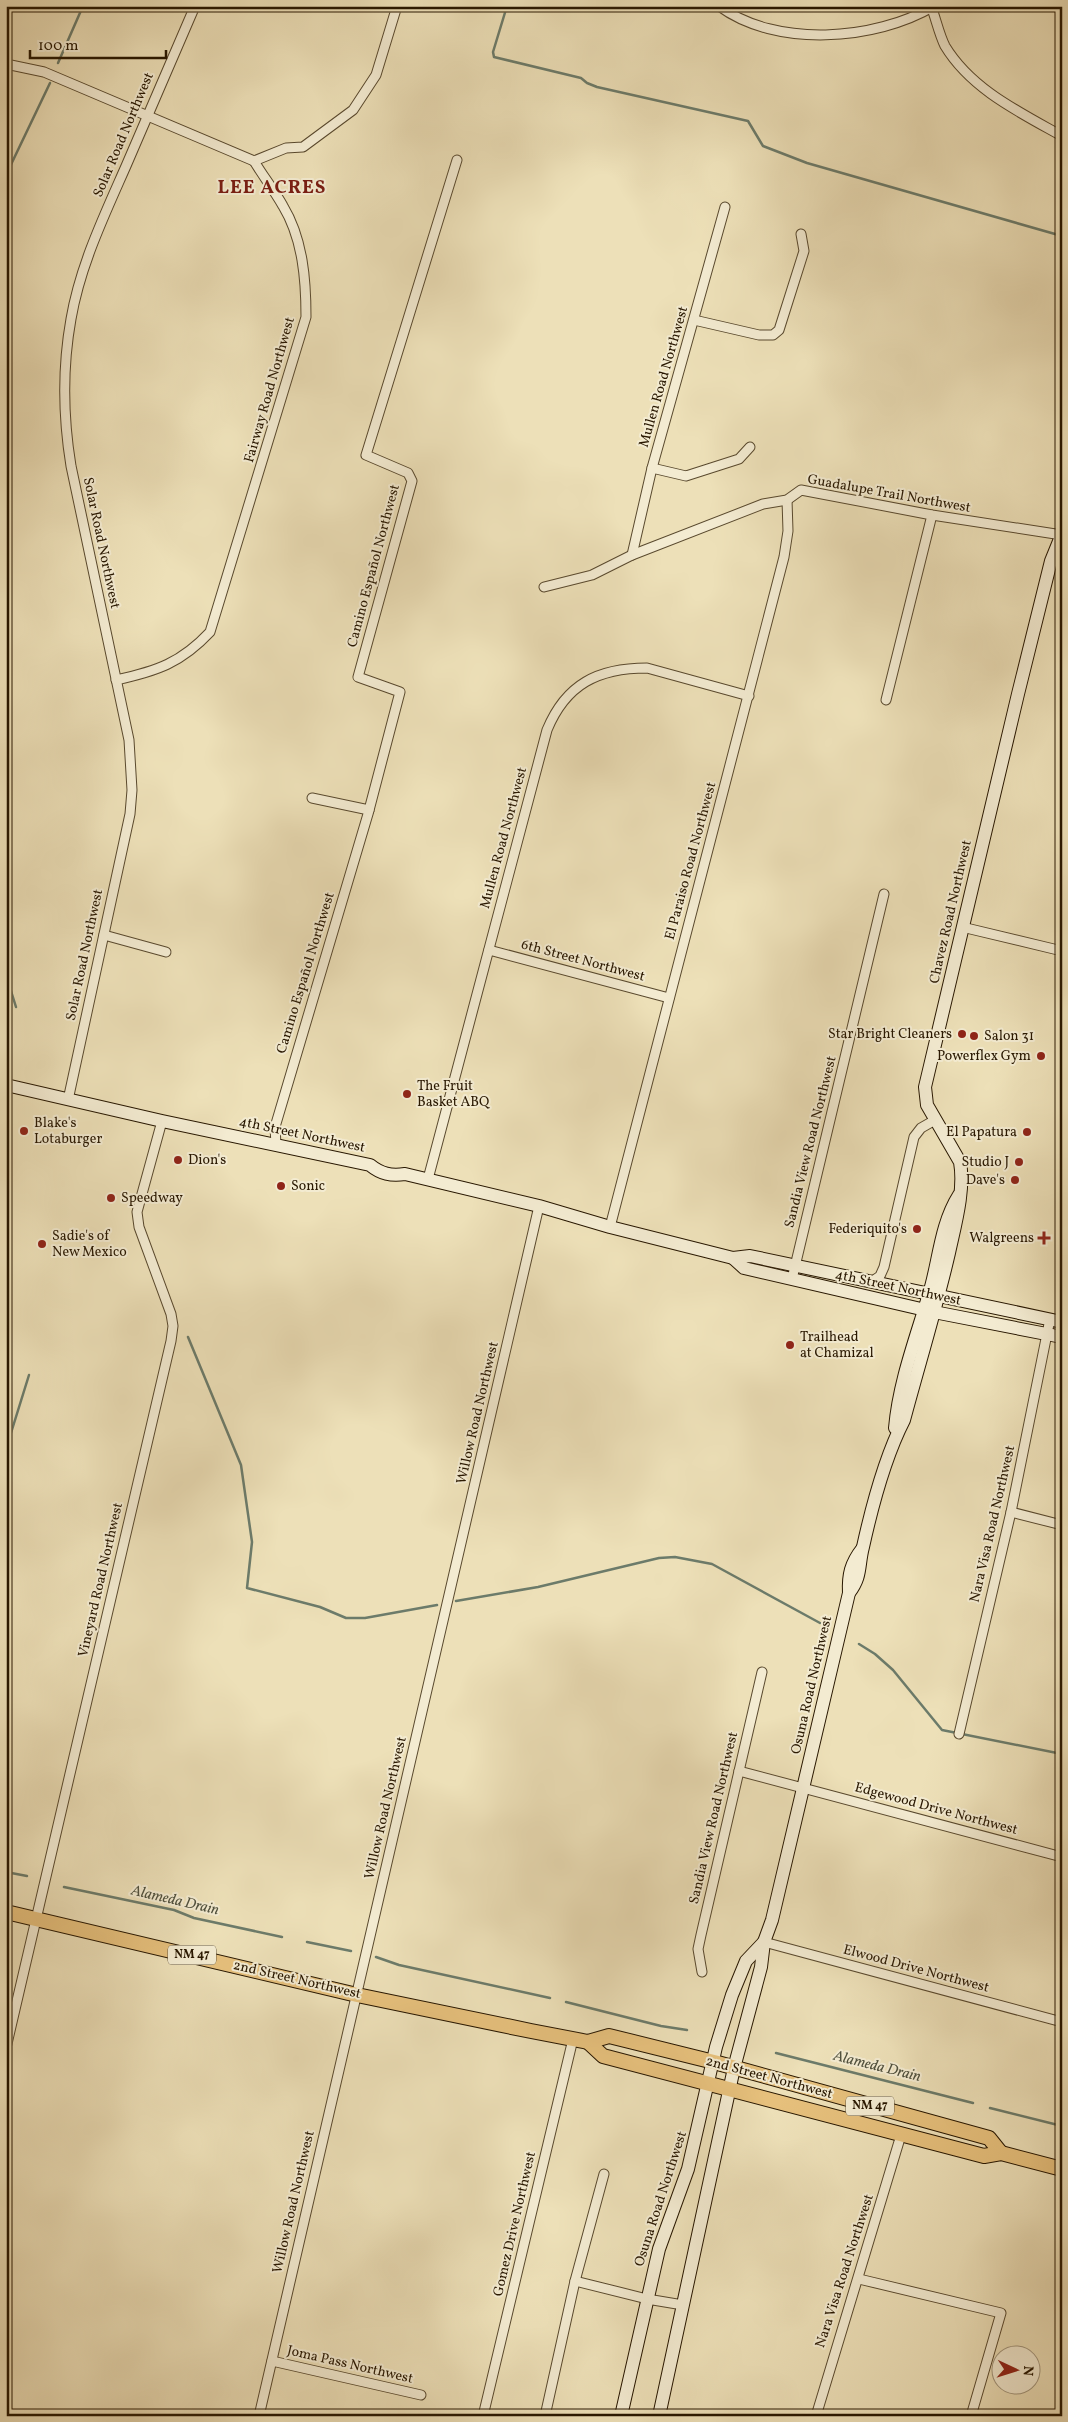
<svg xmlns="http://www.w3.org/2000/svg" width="1068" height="2422" font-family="Vollkorn,serif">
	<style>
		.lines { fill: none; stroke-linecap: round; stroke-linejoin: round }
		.stream { stroke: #6c7b6a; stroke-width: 2.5 }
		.street-casing { stroke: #59492e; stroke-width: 11 }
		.secondary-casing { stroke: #281700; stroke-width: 14 }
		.primary-casing { stroke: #281700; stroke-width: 16 }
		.street { stroke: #f3ebd1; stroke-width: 9 }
		.secondary { stroke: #f3ebd1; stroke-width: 12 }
		.primary { stroke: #e6c07c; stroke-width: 14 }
		.poi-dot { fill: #8f2418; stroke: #f3ebd1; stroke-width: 2 }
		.labels { text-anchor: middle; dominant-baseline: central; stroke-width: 4; stroke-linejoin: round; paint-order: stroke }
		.shield { fill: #f3ebd1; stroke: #65573f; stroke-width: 1 }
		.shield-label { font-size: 12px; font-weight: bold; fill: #281700 }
		.street-label { font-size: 14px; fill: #281700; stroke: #f3ebd1 }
		.poi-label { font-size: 14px; fill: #281700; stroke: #f3ebd1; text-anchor: start }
		.water-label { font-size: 15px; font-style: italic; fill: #50513e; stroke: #f3ebd1 }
		.district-label { font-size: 19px; font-weight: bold; letter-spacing: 1px; fill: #7a1f14; stroke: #f3ebd1 }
	</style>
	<rect width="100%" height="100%" fill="#ede0b8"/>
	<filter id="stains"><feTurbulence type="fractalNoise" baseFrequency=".004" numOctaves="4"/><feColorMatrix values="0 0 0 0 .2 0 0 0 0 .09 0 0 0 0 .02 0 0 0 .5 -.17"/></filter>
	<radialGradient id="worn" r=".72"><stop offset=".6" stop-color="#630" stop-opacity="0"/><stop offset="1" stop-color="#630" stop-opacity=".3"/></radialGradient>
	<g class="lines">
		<g class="stream">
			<polyline points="507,6 493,52 494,57 581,78 587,83 597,87 748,121 763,146 807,163 1062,236"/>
			<polyline points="58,63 83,6"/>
			<polyline points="6,175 50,83"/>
			<polyline points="6,975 16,1007"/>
			<polyline points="188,1337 241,1465 252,1542 247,1588 320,1607 346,1618 365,1618 437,1605"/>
			<polyline points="6,1449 29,1375"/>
			<polyline points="456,1601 538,1587 659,1558 675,1557 712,1564 820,1623"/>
			<polyline points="859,1644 875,1654 893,1670 942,1730 1062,1754"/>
			<polyline points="6,1872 27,1876"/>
			<polyline points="64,1887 174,1910 194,1918 282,1937"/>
			<polyline points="307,1942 351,1951"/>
			<polyline points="376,1957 399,1965 550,1998"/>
			<polyline points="566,2002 661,2026 687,2030"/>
			<polyline points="776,2053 973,2103"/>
			<polyline points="990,2108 1062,2126"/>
		</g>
		<defs>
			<g id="street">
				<path d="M 719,6 C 776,48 875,41 934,6"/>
				<path d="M 931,6 C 936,19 939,34 945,46 C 971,89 1019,112 1062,136"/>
				<polyline points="6,64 44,72 254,161"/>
				<polyline points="254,161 286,148 303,147 353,110 376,75 397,6"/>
				<polyline points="694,320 759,335 773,335 779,330 804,251 801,234"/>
				<polyline points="652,468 686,476 739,459 750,447"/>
				<polyline points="632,555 652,468 725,207"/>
				<polyline points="544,587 592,575 632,555 763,504 787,500 801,490 932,515 1062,535"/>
				<path d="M 116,680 C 157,671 181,663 210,632 L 306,317 C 306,280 303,239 283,206 C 274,190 263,176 254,161"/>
				<polyline points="886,700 932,515"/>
				<polyline points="312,798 369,810"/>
				<polyline points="962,927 1058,950"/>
				<polyline points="104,935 166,952"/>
				<polyline points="489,950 669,998"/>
				<path d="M 68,1100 L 130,814 L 132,790 L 129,740 L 71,466 C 63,417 62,369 71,319 C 80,266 104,216 126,166 C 149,113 172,60 195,6"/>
				<polyline points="276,1145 275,1127 368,814 400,692 358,677 412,481 408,473 366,455 457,160"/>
				<path d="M 428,1179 L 547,730 C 566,684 598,668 647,668 L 749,696"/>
				<polyline points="610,1227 784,557 788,531 787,500"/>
				<polyline points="792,1279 884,894"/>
				<polyline points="871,1282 880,1276 884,1267 914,1137 921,1128 935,1120"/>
				<polyline points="1011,1512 1062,1525"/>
				<polyline points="959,1734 1011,1512 1050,1319"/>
				<polyline points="739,1771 1062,1857"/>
				<polyline points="764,1942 1062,2022"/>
				<polyline points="702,1972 698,1949 701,1935 762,1672"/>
				<polyline points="6,2048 171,1341 173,1326 171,1314 139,1227 137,1212 162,1121"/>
				<polyline points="859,2279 1001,2313 971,2416"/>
				<polyline points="575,2281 647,2299 683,2305"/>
				<polyline points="272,2361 421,2395"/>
				<polyline points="259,2416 539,1206"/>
				<polyline points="483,2416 573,2039"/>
				<polyline points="545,2416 575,2281 604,2174"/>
				<polyline points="816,2416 901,2135"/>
			</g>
			<g id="secondary">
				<path d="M 6,1085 L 162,1121 L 370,1165 C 381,1174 391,1176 405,1174 L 539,1206 L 610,1227 L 733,1258 L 750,1256 L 1062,1322"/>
				<polyline points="733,1258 744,1268 934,1312 1062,1337"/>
				<path d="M 895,1428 C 899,1382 916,1338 929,1294 C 939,1262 940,1225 959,1195"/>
				<path d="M 849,1593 C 848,1575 851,1563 862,1549"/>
				<polyline points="621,2416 659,2249 688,2169 716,2047 732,1995 746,1961 764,1942"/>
				<path d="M 659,2416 L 734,2068 L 761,1967 L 764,1942 L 772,1920 L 849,1593 C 862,1576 858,1566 863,1547 C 872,1506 885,1457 904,1420 C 919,1364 936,1309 949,1253 C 955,1225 965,1190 960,1162 L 927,1105 L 925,1087 L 1018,694 L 1051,561 L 1062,534"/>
			</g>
			<g id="primary">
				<polyline points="6,1912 357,1995 531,2031 588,2042 609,2036 714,2062 989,2138 1001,2153"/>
				<polyline points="588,2042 603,2056 984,2156 1001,2153 1062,2169"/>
			</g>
		</defs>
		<use href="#street" class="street-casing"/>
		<use href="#secondary" class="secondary-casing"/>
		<use href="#primary" class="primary-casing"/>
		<use href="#street" class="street"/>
		<use href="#secondary" class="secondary"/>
		<use href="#primary" class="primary"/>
	</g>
	<g class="poi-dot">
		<circle cx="962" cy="1034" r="5"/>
		<circle cx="974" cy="1036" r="5"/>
		<circle cx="1041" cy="1056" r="5"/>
		<circle cx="407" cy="1094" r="5"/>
		<circle cx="24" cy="1131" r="5"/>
		<circle cx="1027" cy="1132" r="5"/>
		<circle cx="178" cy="1160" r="5"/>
		<circle cx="1019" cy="1162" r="5"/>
		<circle cx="1015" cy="1180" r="5"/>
		<circle cx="281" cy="1186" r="5"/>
		<circle cx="111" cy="1198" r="5"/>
		<circle cx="917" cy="1229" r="5"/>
		<path d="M1041.5 1230.5h5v5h5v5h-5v5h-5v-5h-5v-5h5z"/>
		<circle cx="42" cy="1244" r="5"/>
		<circle cx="790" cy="1345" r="5"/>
	</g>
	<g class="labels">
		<g class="shield">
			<rect x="168" y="1945.5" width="48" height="19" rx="4"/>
			<rect x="846" y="2096.5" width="48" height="19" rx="4"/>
		</g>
		<g class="shield-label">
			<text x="192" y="1955">NM 47</text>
			<text x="870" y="2106">NM 47</text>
		</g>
		<g class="street-label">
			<text transform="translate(124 135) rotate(-67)">Solar Road Northwest</text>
			<text transform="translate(664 377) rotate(-74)">Mullen Road Northwest</text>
			<text transform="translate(270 390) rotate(-74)">Fairway Road Northwest</text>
			<text transform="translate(889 494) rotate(10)">Guadalupe Trail Northwest</text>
			<text transform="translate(101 543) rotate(78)">Solar Road Northwest</text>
			<text transform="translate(374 566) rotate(-75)">Camino Español Northwest</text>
			<text transform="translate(504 838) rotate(-75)">Mullen Road Northwest</text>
			<text transform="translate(691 861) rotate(-75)">El Paraiso Road Northwest</text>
			<text transform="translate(951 912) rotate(-77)">Chavez Road Northwest</text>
			<text transform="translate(85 955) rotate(-78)">Solar Road Northwest</text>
			<text transform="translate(583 961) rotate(15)">6th Street Northwest</text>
			<text transform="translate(306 973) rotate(-73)">Camino Español Northwest</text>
			<text transform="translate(302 1135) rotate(12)">4th Street Northwest</text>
			<text transform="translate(811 1142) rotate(-76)">Sandia View Road Northwest</text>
			<text transform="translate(898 1288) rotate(12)">4th Street Northwest</text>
			<text transform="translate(478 1413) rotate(-77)">Willow Road Northwest</text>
			<text transform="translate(993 1524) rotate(-77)">Nara Visa Road Northwest</text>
			<text transform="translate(101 1580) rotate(-77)">Vineyard Road Northwest</text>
			<text transform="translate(812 1685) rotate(-77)">Osuna Road Northwest</text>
			<text transform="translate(386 1808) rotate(-77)">Willow Road Northwest</text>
			<text transform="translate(936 1809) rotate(15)">Edgewood Drive Northwest</text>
			<text transform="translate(714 1818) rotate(-77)">Sandia View Road Northwest</text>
			<text transform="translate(916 1969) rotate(15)">Elwood Drive Northwest</text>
			<text transform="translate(297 1980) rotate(13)">2nd Street Northwest</text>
			<text transform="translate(769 2078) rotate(15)">2nd Street Northwest</text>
			<text transform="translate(661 2199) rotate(-72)">Osuna Road Northwest</text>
			<text transform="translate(294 2202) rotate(-77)">Willow Road Northwest</text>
			<text transform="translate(515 2224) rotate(-77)">Gomez Drive Northwest</text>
			<text transform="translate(845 2271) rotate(-72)">Nara Visa Road Northwest</text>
			<text transform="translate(350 2365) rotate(13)">Joma Pass Northwest</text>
		</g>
		<g class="poi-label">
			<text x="952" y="1034" text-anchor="end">Star Bright Cleaners</text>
			<text x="984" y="1036">Salon 31</text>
			<text x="1031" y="1056" text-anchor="end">Powerflex Gym</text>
			<text x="417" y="1086">The Fruit<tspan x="417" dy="16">Basket ABQ</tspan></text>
			<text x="34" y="1123">Blake's<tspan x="34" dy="16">Lotaburger</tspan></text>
			<text x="1017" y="1132" text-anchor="end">El Papatura</text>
			<text x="188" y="1160">Dion's</text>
			<text x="1009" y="1162" text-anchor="end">Studio J</text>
			<text x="1005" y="1180" text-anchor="end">Dave's</text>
			<text x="291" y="1186">Sonic</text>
			<text x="121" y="1198">Speedway</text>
			<text x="907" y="1229" text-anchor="end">Federiquito's</text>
			<text x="52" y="1236">Sadie's of<tspan x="52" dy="16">New Mexico</tspan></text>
			<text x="1034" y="1238" text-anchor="end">Walgreens</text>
			<text x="800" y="1337">Trailhead<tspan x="800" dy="16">at Chamizal</tspan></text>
		</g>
		<g class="water-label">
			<text transform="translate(175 1901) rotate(13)">Alameda Drain</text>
			<text transform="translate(877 2067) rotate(14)">Alameda Drain</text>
		</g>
		<g class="district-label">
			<text x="272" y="188">LEE ACRES</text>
		</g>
	</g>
	<rect width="1068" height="2422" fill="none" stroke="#ede0b8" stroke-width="25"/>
	<rect x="8" y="8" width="1053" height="2407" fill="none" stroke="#281700" stroke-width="2.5"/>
	<rect x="12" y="12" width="1043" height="2397" fill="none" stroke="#281700"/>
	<g transform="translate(1016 2370) rotate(94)"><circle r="24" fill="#f3ebd1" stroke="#a2967d"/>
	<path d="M0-4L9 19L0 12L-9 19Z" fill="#8f2418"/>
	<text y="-8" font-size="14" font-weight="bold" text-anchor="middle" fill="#281700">N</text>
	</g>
	<path d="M30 50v8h136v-8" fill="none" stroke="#281700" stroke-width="2.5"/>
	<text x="38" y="50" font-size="15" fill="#281700" stroke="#f3ebd1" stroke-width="4" paint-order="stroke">100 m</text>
	<rect width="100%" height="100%" filter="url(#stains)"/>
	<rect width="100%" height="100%" fill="url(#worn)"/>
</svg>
